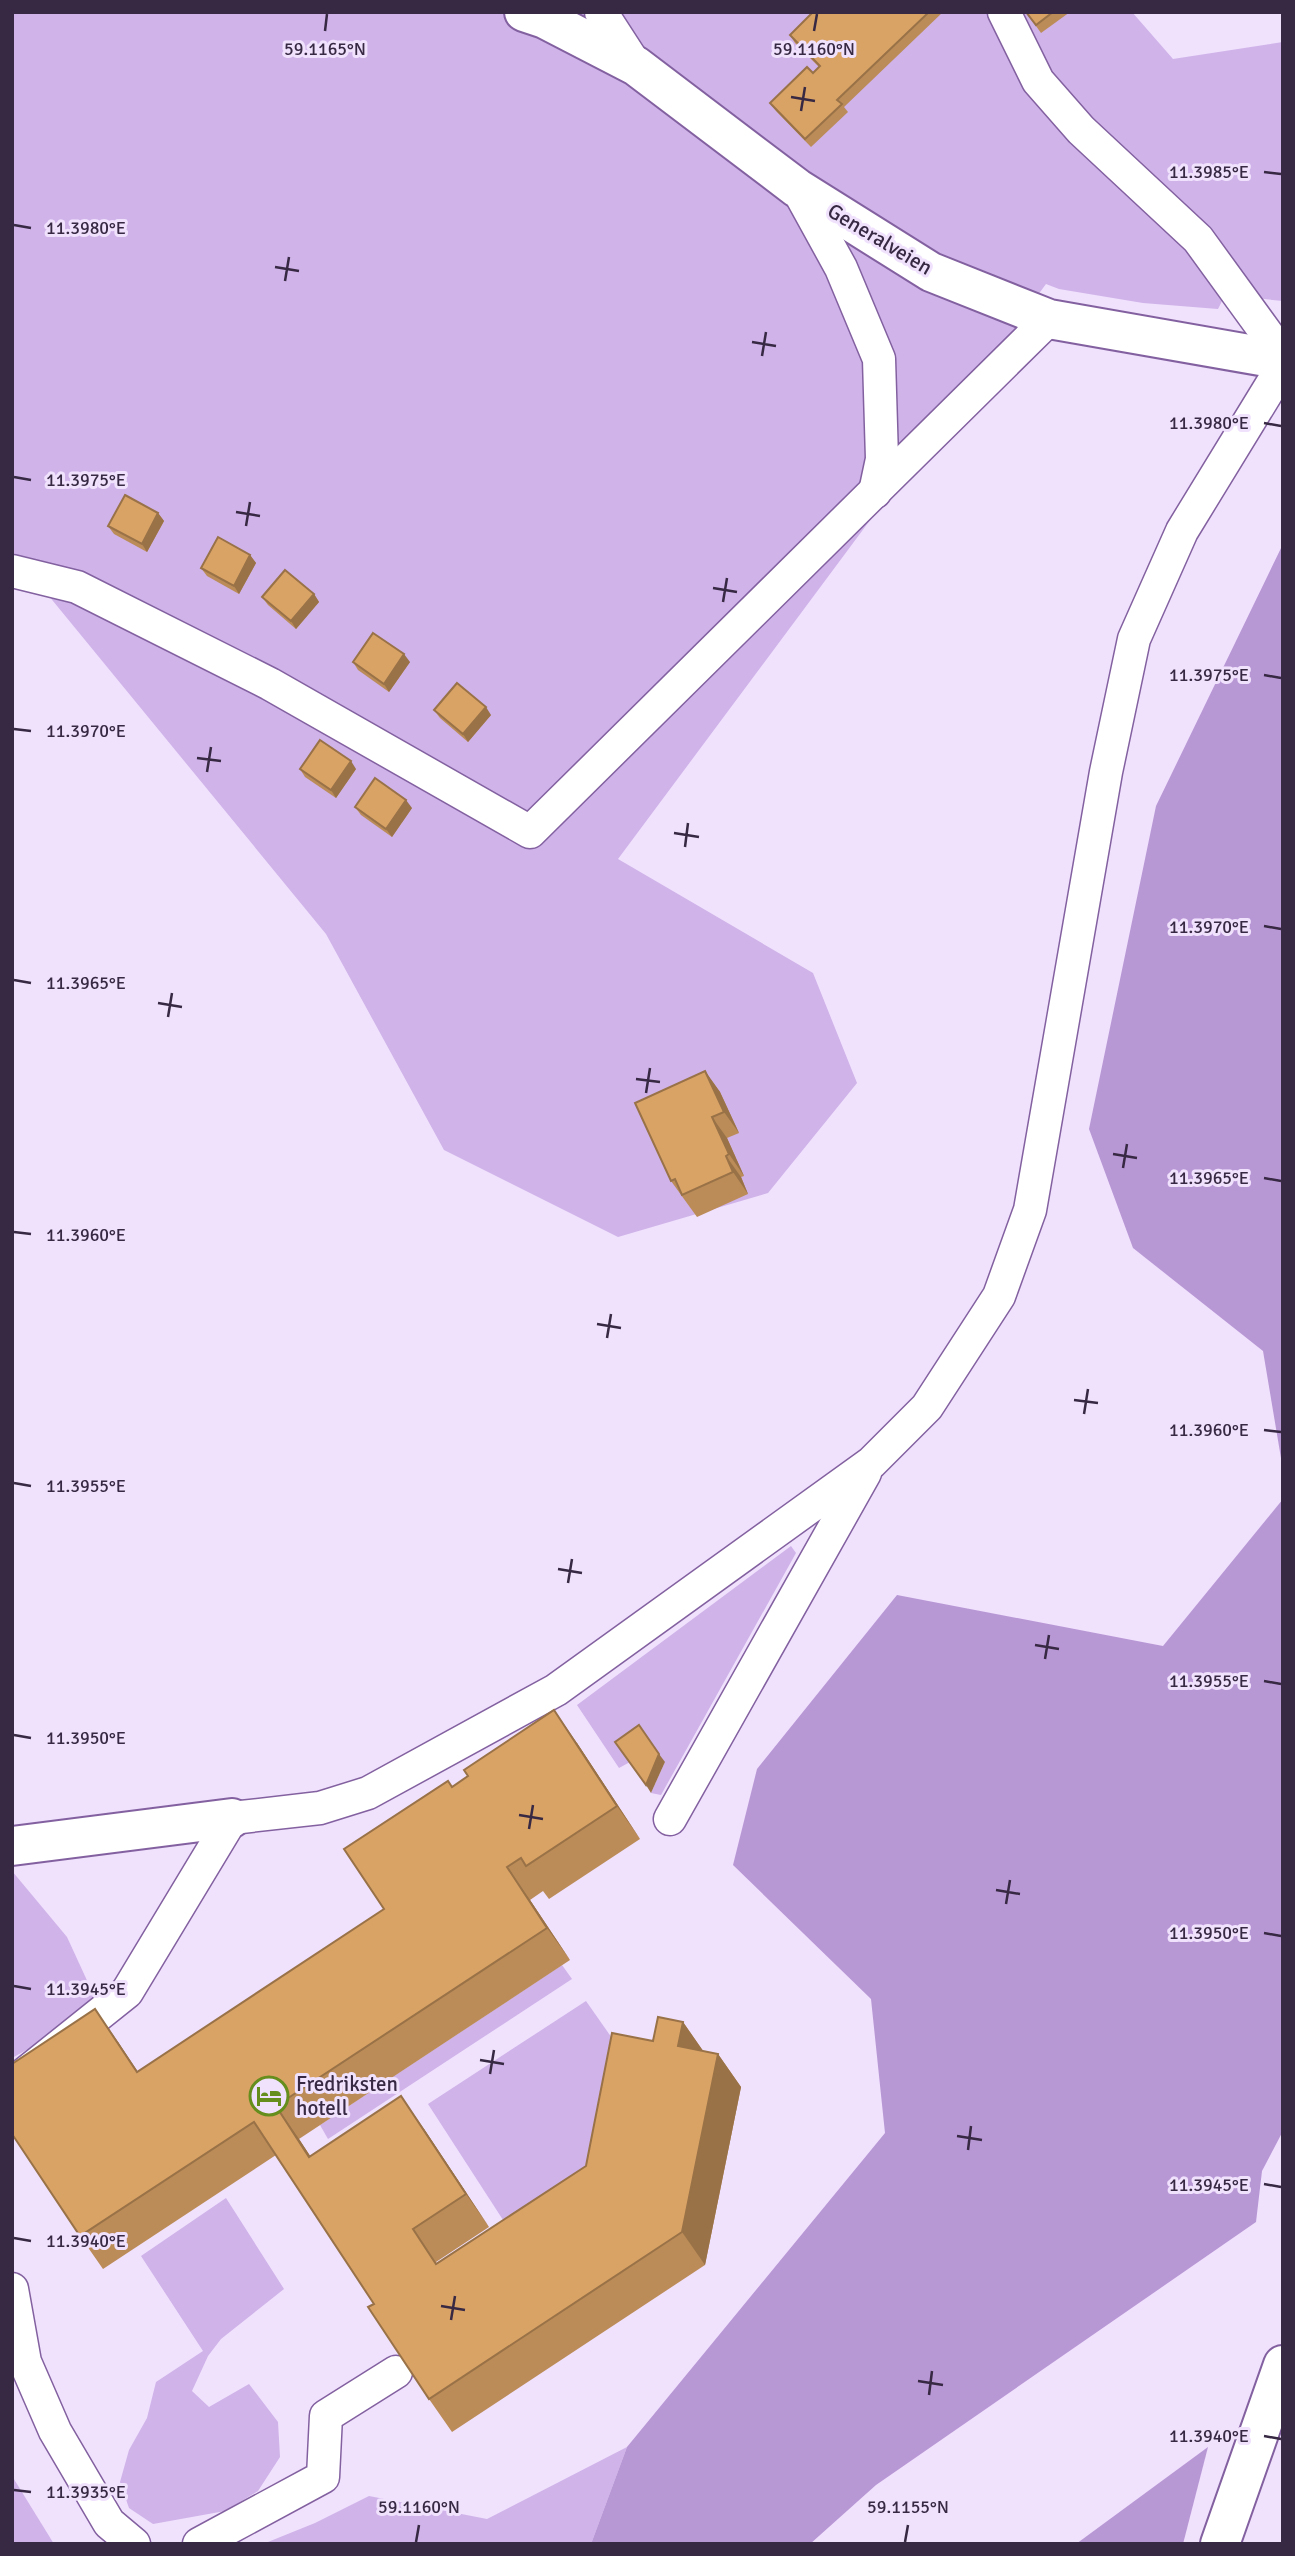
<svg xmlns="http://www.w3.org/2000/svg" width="1295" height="2556" font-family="Signika,sans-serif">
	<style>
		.green { fill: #cfb3e9 }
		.forest { fill: #b897d5 }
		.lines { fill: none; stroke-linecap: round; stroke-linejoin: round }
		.service-casing { stroke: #8361a0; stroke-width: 35 }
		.minor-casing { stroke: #8361a0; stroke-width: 42 }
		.tertiary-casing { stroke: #8361a0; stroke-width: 42 }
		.service { stroke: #fff; stroke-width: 32 }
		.minor { stroke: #fff; stroke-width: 38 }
		.tertiary { stroke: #fff; stroke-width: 38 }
		.wall { fill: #bb8c58 }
		.shaded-wall { fill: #997247 }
		.building { fill: #daa366; stroke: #997247; stroke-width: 2 }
		.ticks { fill: none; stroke: #372843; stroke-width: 2.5 }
		.labels { text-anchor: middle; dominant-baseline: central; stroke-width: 6; stroke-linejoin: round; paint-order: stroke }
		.street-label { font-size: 21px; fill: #372843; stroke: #f0e1fd }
		.poi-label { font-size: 21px; fill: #372843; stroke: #f0e1fd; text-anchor: start }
		.ticks-label { font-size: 18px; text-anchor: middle; fill: #372843; stroke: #f0e1fd; stroke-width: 6; stroke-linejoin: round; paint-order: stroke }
	</style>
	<rect width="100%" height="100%" fill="#f0e1fd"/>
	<g class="green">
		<polygon points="12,12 1132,12 1173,59 1283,42 1283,301 1225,295 1218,309 1143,303 1059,289 1046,284 1017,323 1030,329 981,371 618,859 813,973 857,1083 768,1193 618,1237 444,1150 326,934 12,551"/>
		<polygon points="791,1546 796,1553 661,1795 651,1793 665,1762 630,1762 619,1768 577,1705"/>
		<polygon points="12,1871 67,1937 96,2000 66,2028 12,2058"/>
		<polygon points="562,1965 572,1979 328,2139 320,2125"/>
		<polygon points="586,2001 635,2071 609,2198 505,2223 428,2104"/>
		<polygon points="226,2198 284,2289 221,2339 208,2356 192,2391 209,2407 249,2384 278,2422 280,2457 258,2491 225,2511 153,2524 129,2508 120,2482 129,2450 147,2418 156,2382 203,2351 141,2256"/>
		<polygon points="627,2447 591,2544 263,2544 315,2523 369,2496 487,2519"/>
		<polygon points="12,2476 54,2544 12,2544"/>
	</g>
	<g class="forest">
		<polygon points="1283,544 1283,1470 1263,1351 1133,1248 1089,1129 1156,806"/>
		<polygon points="1283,1499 1283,2131 1262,2171 1256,2222 876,2485 810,2544 591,2544 627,2447 885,2133 871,1999 733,1865 757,1769 897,1595 1163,1646"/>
		<polygon points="1208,2447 1183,2544 1076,2544"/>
	</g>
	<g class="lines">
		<defs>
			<g id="service">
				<polyline points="601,12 636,66"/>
				<polyline points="1004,12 1038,81 1081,130 1198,239 1283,356"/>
				<polyline points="797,188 841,268 879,359 882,459 875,492"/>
				<polyline points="12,571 77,587 270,684 530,832 1049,319"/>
				<polyline points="670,1819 865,1473"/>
				<polyline points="12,2084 127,1992 232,1818 320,1808 368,1793 556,1690 871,1463 927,1407 999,1296 1030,1210 1106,772 1134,639 1182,531 1283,366"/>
				<polyline points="12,2289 25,2362 55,2431 109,2523 134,2544"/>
				<polyline points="199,2544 323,2477 326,2416 396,2372"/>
			</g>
			<g id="minor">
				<polyline points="524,12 545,19 636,66 797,188 931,272 1049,319 1283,360"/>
				<polyline points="12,1846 232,1818"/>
			</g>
			<polyline id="tertiary" points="1220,2544 1283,2365"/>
		</defs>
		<use href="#service" class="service-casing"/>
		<use href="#minor" class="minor-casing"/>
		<use href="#tertiary" class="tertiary-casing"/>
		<use href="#service" class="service"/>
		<use href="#minor" class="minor"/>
		<use href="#tertiary" class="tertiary"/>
	</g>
	<g class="wall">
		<polygon points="813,12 943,12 844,107 848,112 811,147 776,111 770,103 813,73 819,67 795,43 790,35"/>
		<polygon points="1026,12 1070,12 1041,33"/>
		<polygon points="158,513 164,521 147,552 114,534 108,526"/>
		<polygon points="250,555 256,563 239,594 207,576 201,568"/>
		<polygon points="314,594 319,602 296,629 268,605 262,597"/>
		<polygon points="353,662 410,662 389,692 358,670"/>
		<polygon points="434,710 491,715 468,742 440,718"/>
		<polygon points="300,769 356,769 336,798 305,777"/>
		<polygon points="355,807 412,808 392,837 361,815"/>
		<polygon points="705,1071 720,1092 739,1133 727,1138 744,1176 741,1177 748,1194 697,1217 671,1181"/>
		<polygon points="577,1743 640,1839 549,1899 543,1891 530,1900 570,1960 299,2139 310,2156 424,2129 489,2227 436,2262 437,2264 586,2166 653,2041 683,2022 703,2051 718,2054 741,2087 705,2265 452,2432 429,2399 374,2304 276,2155 103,2269 80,2236 118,2042 137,2072 384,1909 452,1786"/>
	</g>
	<g class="shaded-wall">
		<polygon points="158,513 164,521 147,552 142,544"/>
		<polygon points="250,555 256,563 239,594 234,586"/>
		<polygon points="314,594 319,602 296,629 291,621"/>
		<polygon points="404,654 410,662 389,692 384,684"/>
		<polygon points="486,707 491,715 468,742 463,734"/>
		<polygon points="351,761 356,769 336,798 331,790"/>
		<polygon points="406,800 412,808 392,837 386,829"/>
		<polygon points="705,1071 720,1092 739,1133 724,1112"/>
		<polygon points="712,1117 727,1138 744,1176 729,1154"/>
		<polygon points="726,1156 741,1177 748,1194 733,1172"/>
		<polygon points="554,1710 577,1743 640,1839 617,1806"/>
		<polygon points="659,1754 665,1762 651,1793 646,1785"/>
		<polygon points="507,1867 530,1900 570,1960 547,1928"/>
		<polygon points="95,2009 118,2042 160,2105 137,2072"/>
		<polygon points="683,2022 706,2055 678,2046"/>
		<polygon points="718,2054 741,2087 705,2265 682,2232"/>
		<polygon points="401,2096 424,2129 489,2227 466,2194"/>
		<polygon points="276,2106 299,2139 332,2189 309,2157"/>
	</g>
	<g class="building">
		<polygon points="813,12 929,12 837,100 842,104 805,139 770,103 807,67 813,73 820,66 790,35"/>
		<polygon points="1026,12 1053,12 1036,25"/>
		<polygon points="125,495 158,513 142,544 108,526"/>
		<polygon points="218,537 250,555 234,586 201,568"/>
		<polygon points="285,570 314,594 291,621 262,597"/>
		<polygon points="373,633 404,654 384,684 353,662"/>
		<polygon points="457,683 486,707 463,734 434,710"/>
		<polygon points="320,740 351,761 331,790 300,769"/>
		<polygon points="375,778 406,800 386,829 355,807"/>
		<polygon points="705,1071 724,1112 712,1117 729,1154 726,1156 733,1172 682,1195 675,1179 671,1181 635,1103"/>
		<polygon points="554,1710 617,1806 526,1866 521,1858 507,1867 547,1928 276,2106 309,2157 401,2096 466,2194 413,2229 436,2264 586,2166 612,2033 653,2041 658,2017 683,2022 678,2046 718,2054 682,2232 429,2399 368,2307 374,2304 254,2122 80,2236 12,2134 12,2064 95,2009 137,2072 384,1909 344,1849 448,1781 452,1787 468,1776 464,1770"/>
		<polygon points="639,1725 659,1754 646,1785 615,1742"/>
	</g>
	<path class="ticks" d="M 325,31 L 327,14M 814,31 L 817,14M 791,97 L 815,101M 801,111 L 805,87M 1264,172 L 1281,174M 14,225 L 31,228M 275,267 L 299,271M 285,281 L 289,257M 752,342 L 776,346M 762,356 L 766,332M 1264,423 L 1281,426M 14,477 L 31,480M 236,512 L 260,516M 246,526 L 250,502M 713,588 L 737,592M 723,602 L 727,578M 1264,675 L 1281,678M 14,729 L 31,731M 197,758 L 221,761M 207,772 L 211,747M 674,833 L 699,837M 685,847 L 688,823M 1264,926 L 1281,929M 14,980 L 31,983M 158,1003 L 182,1007M 168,1017 L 172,993M 636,1079 L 660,1082M 646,1093 L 650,1068M 1113,1154 L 1137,1158M 1123,1168 L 1127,1144M 1264,1178 L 1281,1181M 14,1232 L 31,1234M 597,1324 L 621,1328M 607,1338 L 611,1314M 1074,1400 L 1098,1403M 1084,1414 L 1088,1389M 1264,1430 L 1281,1432M 14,1483 L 31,1486M 558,1569 L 582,1573M 568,1583 L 572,1559M 1035,1645 L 1059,1649M 1045,1659 L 1049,1635M 1264,1681 L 1281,1684M 14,1735 L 31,1738M 519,1815 L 543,1819M 529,1829 L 533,1805M 996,1890 L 1020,1894M 1006,1904 L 1010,1880M 1264,1933 L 1281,1936M 14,1986 L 31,1989M 480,2060 L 504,2064M 490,2074 L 494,2050M 957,2136 L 982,2140M 968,2150 L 971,2126M 1264,2184 L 1281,2187M 14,2238 L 31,2241M 441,2306 L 465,2310M 451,2320 L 455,2296M 918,2381 L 943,2385M 929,2395 L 932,2371M 1264,2436 L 1281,2439M 14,2490 L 31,2492M 416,2542 L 419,2525M 905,2542 L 908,2525"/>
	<defs>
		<symbol id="hotel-ring" viewBox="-11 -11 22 22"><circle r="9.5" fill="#f0e1fd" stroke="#658e1d" stroke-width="1.5"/><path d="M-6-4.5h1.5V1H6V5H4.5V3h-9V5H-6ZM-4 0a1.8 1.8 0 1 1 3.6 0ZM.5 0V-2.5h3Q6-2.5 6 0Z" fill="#658e1d"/></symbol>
	</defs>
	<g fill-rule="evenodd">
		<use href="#hotel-ring" x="247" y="2074" width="44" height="44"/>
	</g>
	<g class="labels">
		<g class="street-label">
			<text transform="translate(880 239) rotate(31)">Generalveien</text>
		</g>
		<g class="poi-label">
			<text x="296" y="2084">Fredriksten<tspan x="296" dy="24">hotell</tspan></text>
		</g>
	</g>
	<g class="ticks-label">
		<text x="325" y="55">59.1165°N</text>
		<text x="814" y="55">59.1160°N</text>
		<text x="1209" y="178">11.3985°E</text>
		<text x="86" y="234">11.3980°E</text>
		<text x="1209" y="429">11.3980°E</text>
		<text x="86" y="486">11.3975°E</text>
		<text x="1209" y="681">11.3975°E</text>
		<text x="86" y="737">11.3970°E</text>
		<text x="1209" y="933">11.3970°E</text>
		<text x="86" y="989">11.3965°E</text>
		<text x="1209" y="1184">11.3965°E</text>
		<text x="86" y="1241">11.3960°E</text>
		<text x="1209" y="1436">11.3960°E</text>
		<text x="86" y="1492">11.3955°E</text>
		<text x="1209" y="1687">11.3955°E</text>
		<text x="86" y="1744">11.3950°E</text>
		<text x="1209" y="1939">11.3950°E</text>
		<text x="86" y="1995">11.3945°E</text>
		<text x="1209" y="2191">11.3945°E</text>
		<text x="86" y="2247">11.3940°E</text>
		<text x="1209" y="2442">11.3940°E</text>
		<text x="86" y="2498">11.3935°E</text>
		<text x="419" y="2513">59.1160°N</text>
		<text x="908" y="2513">59.1155°N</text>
	</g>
	<rect width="1295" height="2556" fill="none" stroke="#372843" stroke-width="28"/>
</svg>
